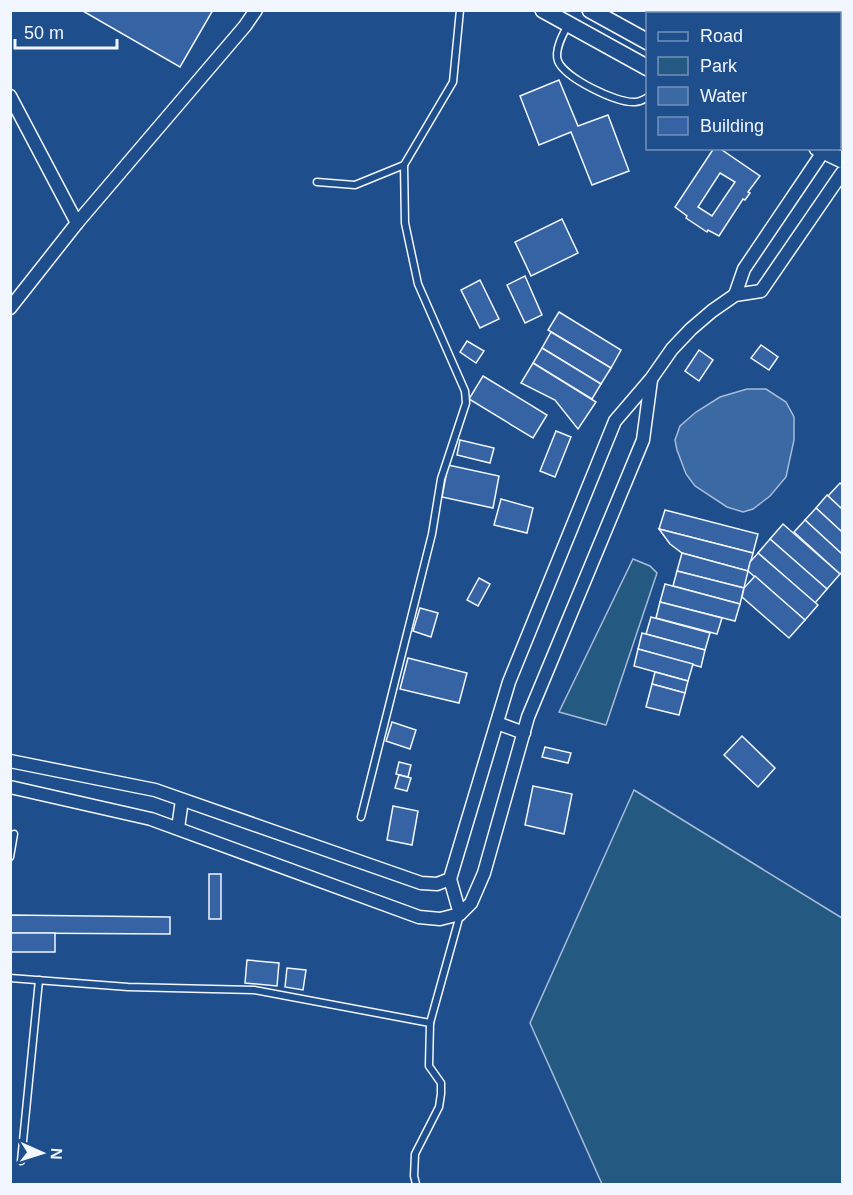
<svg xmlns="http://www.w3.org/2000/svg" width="853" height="1195" font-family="Arial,sans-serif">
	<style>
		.green { fill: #245a82; stroke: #a8bbd7; stroke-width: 1.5 }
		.water { fill: #3b69a3; stroke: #a8bbd7; stroke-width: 1.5 }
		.building { fill: #3563a3; stroke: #f2f6ff; stroke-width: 1.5; fill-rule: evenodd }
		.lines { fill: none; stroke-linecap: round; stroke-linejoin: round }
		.service-casing { stroke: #f2f6ff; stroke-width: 9 }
		.minor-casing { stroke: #f2f6ff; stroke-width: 15 }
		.tertiary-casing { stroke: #f2f6ff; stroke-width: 18 }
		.service { stroke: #1f4e8c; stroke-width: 6 }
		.minor { stroke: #1f4e8c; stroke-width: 12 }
		.tertiary { stroke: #1f4e8c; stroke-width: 15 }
	</style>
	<rect width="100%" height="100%" fill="#1f4e8c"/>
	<g class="green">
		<polygon points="633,559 650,566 657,573 606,725 559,712"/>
		<polygon points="634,790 842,918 842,1184 602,1184 530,1023"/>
	</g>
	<polygon class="water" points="747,389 766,389 786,402 794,417 794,440 786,477 770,496 753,509 743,512 727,507 695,486 686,474 677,450 675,440 680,426 696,412 720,397"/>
	<g class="building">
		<polygon points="81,10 213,10 180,67"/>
		<polygon points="840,75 842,77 842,103 840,102"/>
		<polygon points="559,80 578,126 608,115 629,171 592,185 571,132 539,145 520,96"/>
		<polygon points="840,105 842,106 842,134 840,132"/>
		<path d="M 714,148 L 719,148 L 760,176 L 748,192 L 750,193 L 745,200 L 743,199 L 719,236 L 708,230 L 707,232 L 686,218 L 687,216 L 675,207 ZM 720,173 L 735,182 L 712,216 L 698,207 Z"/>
		<polygon points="562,219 578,253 531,276 515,242"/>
		<polygon points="525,276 542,315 525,323 507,285"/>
		<polygon points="480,280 499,319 480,328 461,290"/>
		<polygon points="559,312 621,350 611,368 548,330"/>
		<polygon points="551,332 611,368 601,384 542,348"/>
		<polygon points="467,341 484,351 476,363 460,352"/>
		<polygon points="761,345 778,357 769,370 751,358"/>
		<polygon points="542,348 601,384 592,399 533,363"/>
		<polygon points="699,350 713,360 699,381 685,371"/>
		<polygon points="533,363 596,402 578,429 555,400 521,383"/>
		<polygon points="483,376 547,415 533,438 469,399"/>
		<polygon points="556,431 571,437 555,477 540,471"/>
		<polygon points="460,440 494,448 490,463 457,455"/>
		<polygon points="448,465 499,476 493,508 442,497"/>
		<polygon points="840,483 842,485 842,509 828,496"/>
		<polygon points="827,495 842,509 842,532 816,508"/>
		<polygon points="501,499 533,508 527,533 494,525"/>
		<polygon points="816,508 842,532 842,554 805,520"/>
		<polygon points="665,510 758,534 753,553 659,529"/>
		<polygon points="805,520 842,554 842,572 840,574 794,532"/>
		<polygon points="783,524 840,574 827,589 770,539"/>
		<polygon points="659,529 753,553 748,571 682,553 670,544"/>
		<polygon points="770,539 827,589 815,603 758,553"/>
		<polygon points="682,553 748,571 744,588 677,571"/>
		<polygon points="758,553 818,605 805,620 748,571 750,562"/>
		<polygon points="677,571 744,588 740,604 673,586"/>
		<polygon points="755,576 805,620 789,638 742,597 744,588"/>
		<polygon points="479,578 490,584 478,606 467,600"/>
		<polygon points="665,584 740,604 735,621 660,602"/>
		<polygon points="660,602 722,618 717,634 656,618"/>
		<polygon points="420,608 438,613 431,637 413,631"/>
		<polygon points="651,617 710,633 705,650 646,634"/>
		<polygon points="642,633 705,650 701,667 638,649"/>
		<polygon points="638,649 693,664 688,681 634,666"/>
		<polygon points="408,658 467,673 459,703 400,689"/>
		<polygon points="655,672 688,681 685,693 652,684"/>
		<polygon points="652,684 685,693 679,715 646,707"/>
		<polygon points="392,722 416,730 410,749 386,741"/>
		<polygon points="742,736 775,768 758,787 724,755"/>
		<polygon points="545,747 571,753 568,763 542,757"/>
		<polygon points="399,762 411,765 408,777 396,774"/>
		<polygon points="399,775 411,778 407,791 395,788"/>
		<polygon points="533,786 572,794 564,834 525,825"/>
		<polygon points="393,806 418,811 412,845 387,840"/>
		<rect x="209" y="874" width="12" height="45"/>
		<polygon points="10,915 170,917 170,934 10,933"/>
		<rect x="10" y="933" width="45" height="19"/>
		<polygon points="247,960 279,963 277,986 245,983"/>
		<polygon points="287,968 306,970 303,990 285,987"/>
	</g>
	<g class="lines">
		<defs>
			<g id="service">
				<path d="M 568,25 C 563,34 554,50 558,61 C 565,78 616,103 635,102 C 640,102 643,100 648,97"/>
				<polyline points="317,182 355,185 404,165 453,82 460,10"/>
				<polyline points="361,817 432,534 441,479 466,403 465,391 418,284 405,223 404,165"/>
				<polyline points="10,857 14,834"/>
				<polyline points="10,978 128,987 254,990 430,1023 429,1066 441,1083 441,1094 439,1107 415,1154 414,1176 416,1184"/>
				<polyline points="430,1023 460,915"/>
				<polyline points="21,1161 39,980"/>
			</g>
			<g id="minor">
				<polyline points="840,27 842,20"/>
				<polyline points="10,96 77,223"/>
				<polyline points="735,295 744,269 823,152"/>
				<polyline points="10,308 77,223 245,26 256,10"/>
				<polyline points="497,723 524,733"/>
				<polyline points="10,761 155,790 421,883 437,884 450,879 509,682 615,421 651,379 672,349 691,329 712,311 735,295 761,291 842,173"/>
				<polyline points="10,787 151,819 419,917 440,919 460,914 471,903 484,873 528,717 643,440 651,380"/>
				<polyline points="178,828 182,800"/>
				<polyline points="450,879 460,914"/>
			</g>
			<g id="tertiary">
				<polyline points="543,10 648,68"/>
				<polyline points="590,10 648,42"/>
				<polyline points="840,141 842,142"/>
				<polyline points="817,148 842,160"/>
			</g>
		</defs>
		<use href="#service" class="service-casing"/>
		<use href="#minor" class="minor-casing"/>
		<use href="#tertiary" class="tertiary-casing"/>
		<use href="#service" class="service"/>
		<use href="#minor" class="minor"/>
		<use href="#tertiary" class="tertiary"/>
	</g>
	<rect width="853" height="1195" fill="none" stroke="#f2f6ff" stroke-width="24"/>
	<rect x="646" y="12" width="195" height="138" fill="#1f4e8c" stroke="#7391ba" stroke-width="1.5"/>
	<rect x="658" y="32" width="30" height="9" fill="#1f4e8c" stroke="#7391ba" stroke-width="1.5"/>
	<text x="700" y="42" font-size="18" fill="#f2f6ff">Road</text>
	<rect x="658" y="57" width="30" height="18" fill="#245a82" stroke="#7391ba" stroke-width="1.5"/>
	<text x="700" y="72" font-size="18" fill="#f2f6ff">Park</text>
	<rect x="658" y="87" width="30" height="18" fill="#3b69a3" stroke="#7391ba" stroke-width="1.5"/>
	<text x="700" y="102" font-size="18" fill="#f2f6ff">Water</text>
	<rect x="658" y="117" width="30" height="18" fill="#3563a3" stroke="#7391ba" stroke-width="1.5"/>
	<text x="700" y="132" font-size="18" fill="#f2f6ff">Building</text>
	<g transform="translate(42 1153) rotate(93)" stroke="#1f4e8c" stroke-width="4.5" paint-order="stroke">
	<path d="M0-4.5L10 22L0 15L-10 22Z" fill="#f2f6ff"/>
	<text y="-9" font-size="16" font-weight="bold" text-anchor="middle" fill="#f2f6ff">N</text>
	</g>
	<path d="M15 39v9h102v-9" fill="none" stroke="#f2f6ff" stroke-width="3"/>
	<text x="24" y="39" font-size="18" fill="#f2f6ff" stroke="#1f4e8c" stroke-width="4.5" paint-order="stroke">50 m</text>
</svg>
